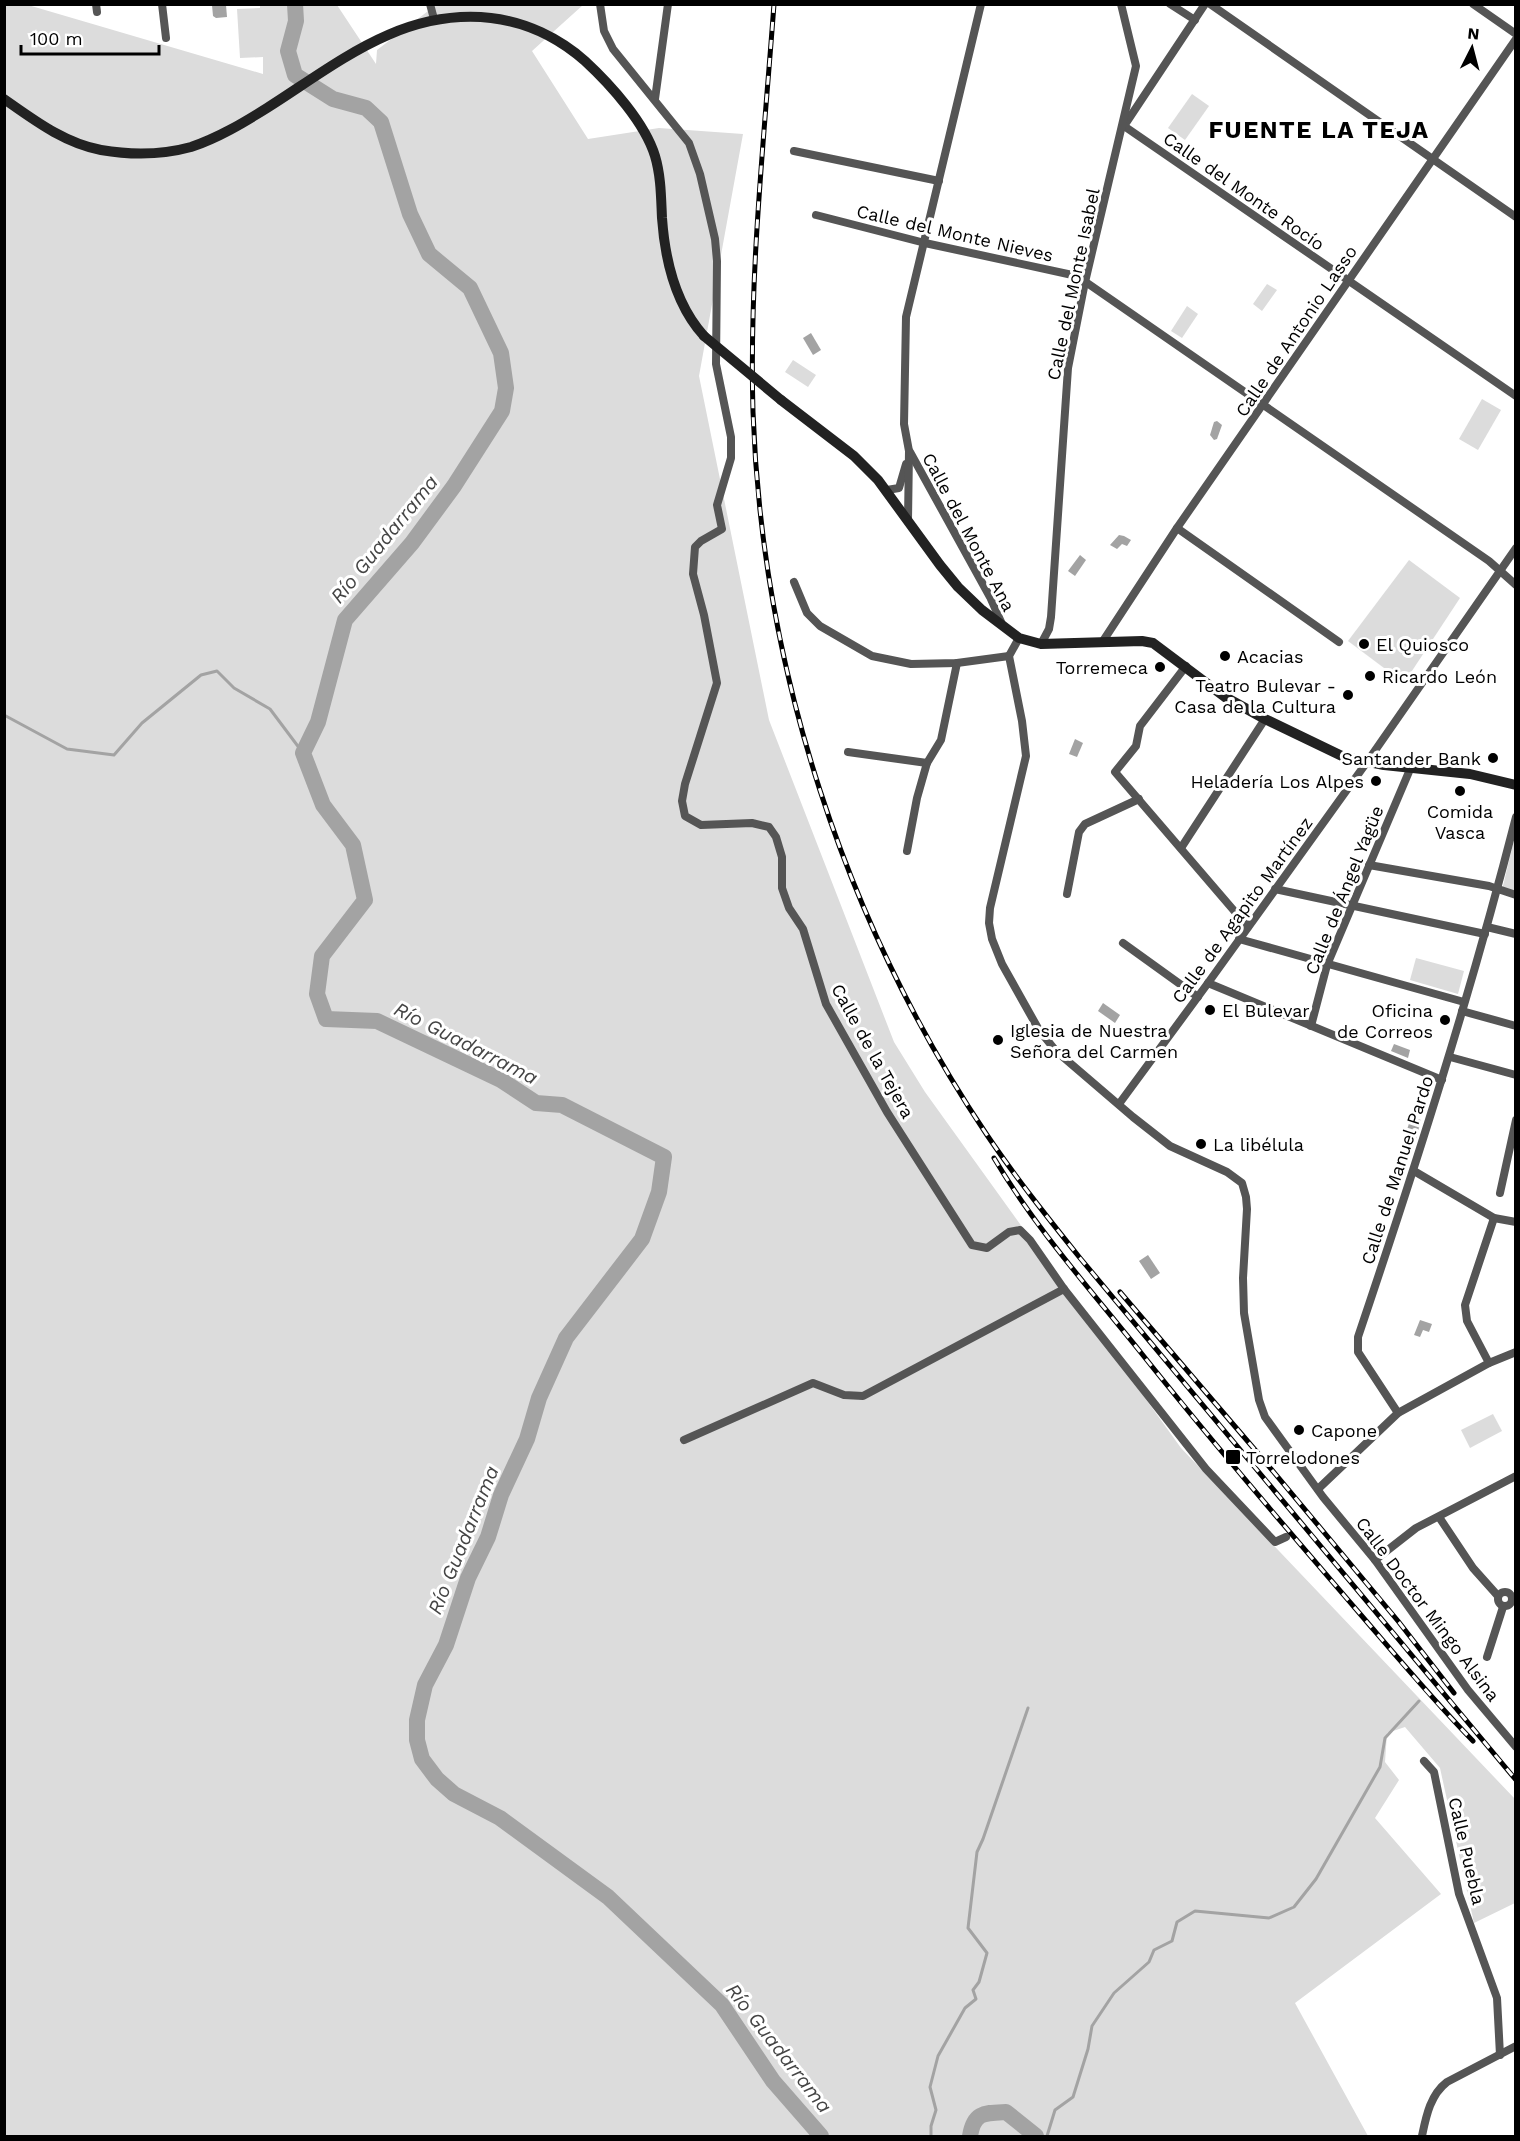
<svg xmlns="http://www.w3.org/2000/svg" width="1520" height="2141" font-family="'Work Sans',sans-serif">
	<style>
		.green { fill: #dcdcdc }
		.water { fill: #a3a3a3 }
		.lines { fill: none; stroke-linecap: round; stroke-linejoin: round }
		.stream { stroke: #a3a3a3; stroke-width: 3 }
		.river { stroke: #a3a3a3; stroke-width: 16 }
		.street { stroke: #555; stroke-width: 8 }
		.secondary { stroke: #222; stroke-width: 10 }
		.rail-casing { stroke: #000; stroke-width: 5 }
		.rail { stroke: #fff; stroke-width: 3; stroke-dasharray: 9; stroke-linecap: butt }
		.secondary-bridge { stroke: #222; stroke-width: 10 }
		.poi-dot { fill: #000; stroke: #fff; stroke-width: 2 }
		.labels { text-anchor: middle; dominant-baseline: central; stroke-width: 6; stroke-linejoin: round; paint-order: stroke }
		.street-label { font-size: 18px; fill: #000; stroke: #fff }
		.poi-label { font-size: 18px; fill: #000; stroke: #fff; text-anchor: start }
		.water-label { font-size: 20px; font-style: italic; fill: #444; stroke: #fff }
		.district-label { font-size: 24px; font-weight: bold; letter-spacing: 1.5px; fill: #000; stroke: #fff }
	</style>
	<rect width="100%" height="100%" fill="#fff"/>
	<g class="green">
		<polygon points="260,4 337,5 376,64 377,50 436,5 583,5 532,51 588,139 659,128 743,134 699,376 769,720 894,1042 925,1092 1181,1448 1515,1799 1515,1903 1474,1923 1440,1768 1405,1727 1387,1733 1385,1762 1399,1780 1375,1818 1441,1894 1295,2003 1368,2136 5,2136 5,5 28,5 263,74 263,57 240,58 237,9 260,8"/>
		<polygon points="1192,94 1209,106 1185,140 1168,128"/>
		<polygon points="1267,284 1277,290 1262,311 1253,304"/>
		<polygon points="1187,306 1198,314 1182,338 1171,331"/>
		<polygon points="793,360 816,375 808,387 785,372"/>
		<polygon points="1482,399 1501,410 1478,450 1459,439"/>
		<polygon points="1409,560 1460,598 1404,683 1348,641"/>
		<polygon points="1515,836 1515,893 1502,890"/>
		<polygon points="1416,958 1464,971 1458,994 1410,980"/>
		<polygon points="1493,1414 1502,1431 1470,1448 1461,1430"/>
	</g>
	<g class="water">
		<polygon points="212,5 226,5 227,17 216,18 213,16"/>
		<polygon points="811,333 821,350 813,355 803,338"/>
		<polygon points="1217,421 1222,425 1217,439 1214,440 1210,435 1214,422"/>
		<polygon points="1119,535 1124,536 1131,540 1127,546 1122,544 1117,549 1110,545"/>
		<polygon points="1080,555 1086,560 1075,576 1068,571"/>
		<polygon points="1075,739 1083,743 1077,757 1069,754"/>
		<polygon points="1103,1003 1120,1015 1115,1023 1098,1011"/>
		<polygon points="1394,1044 1410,1050 1408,1058 1391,1051"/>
		<polygon points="1411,1117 1421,1120 1416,1139 1405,1136"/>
		<polygon points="1148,1255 1160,1273 1151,1279 1139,1261"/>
		<polygon points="1420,1320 1432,1324 1429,1332 1423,1330 1420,1337 1414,1335"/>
	</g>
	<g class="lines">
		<g class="stream">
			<polyline points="4,715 67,749 114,755 142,723 201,675 217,671 234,688 270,709 303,753"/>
			<polyline points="931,2136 931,2126 936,2110 930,2087 938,2056 965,2008 976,1999 973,1990 979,1982 987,1953 968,1928 977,1852 983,1839 1028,1708"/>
			<polyline points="1047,2136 1055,2110 1073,2097 1088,2049 1092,2026 1114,1993 1149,1962 1154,1950 1172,1941 1177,1922 1195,1911 1269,1918 1294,1907 1316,1879 1380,1767 1385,1738 1419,1701"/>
		</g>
		<g class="river">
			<polyline points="295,4 296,21 288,51 295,75 333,99 366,108 381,122 410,214 429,254 470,288 501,353 506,388 502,411 454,486 412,543 345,620 318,722 303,753 323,805 353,845 365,900 322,956 317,994 326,1019 377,1021 501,1080 536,1103 562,1105 664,1157 659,1192 642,1239 566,1338 539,1398 527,1439 501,1495 488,1537 468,1578 446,1645 425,1685 417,1720 417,1740 422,1759 437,1779 454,1794 500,1818 608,1897 722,2005 773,2081 821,2136"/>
			<path d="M 970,2136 C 974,2112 984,2113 1006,2112 L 1036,2136"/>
		</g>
		<g class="street">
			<polyline points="96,4 97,12"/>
			<polyline points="162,4 166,38"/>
			<polyline points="430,4 434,19"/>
			<polyline points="600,4 604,31 613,49 689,143 700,174 715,239 717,261 716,364 731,437 731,458 717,505 722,529 701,541 695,547 693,574 704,615 717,683 685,784 682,801 685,816 701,825 752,823 769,827 776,837 782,857 782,888 789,908 803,929 826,1004 887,1112 972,1245 987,1248 1009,1232 1020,1230 1030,1240 1064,1289 1206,1469 1275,1542 1286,1537"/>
			<polyline points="1170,4 1195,20"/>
			<polyline points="1205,4 1124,126 1516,396"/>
			<polyline points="1210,4 1516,217"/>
			<polyline points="1473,4 1516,34"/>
			<polyline points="655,99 668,4"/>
			<polyline points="794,151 939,181"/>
			<polyline points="816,215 925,243 1077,276 1489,561 1516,585"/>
			<polyline points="910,452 990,597 1002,624"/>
			<polyline points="887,490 899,488 906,464"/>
			<polyline points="908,520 909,451 904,424 906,317 981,4"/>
			<polyline points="1177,528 1339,642"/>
			<polyline points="794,582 807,613 820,626 872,656 911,664 957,663 1009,656"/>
			<polyline points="1019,638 1009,656 1022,721 1026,756 990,908 989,923 992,939 1002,964 1039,1030 1056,1051 1133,1117 1170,1146 1227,1172 1242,1183 1246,1197 1247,1209 1243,1278 1244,1313 1259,1400 1265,1417 1323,1497 1375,1560 1468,1690 1516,1747"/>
			<polyline points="1103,641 1177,528 1516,39"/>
			<polyline points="1041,644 1049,629 1051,617 1068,368 1085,282 1136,66 1121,4"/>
			<polyline points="1186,666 1140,726 1136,746 1115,772 1248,927"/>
			<polyline points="848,752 927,763"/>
			<polyline points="1181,848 1265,719"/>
			<polyline points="907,851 917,798 927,763 941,740 957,663"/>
			<polyline points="1369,865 1489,886 1516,895"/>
			<polyline points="1275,889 1485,934"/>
			<polyline points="1067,894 1079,832 1085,824 1139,799"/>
			<polyline points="1487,927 1516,934"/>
			<polyline points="1239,939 1464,1002"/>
			<polyline points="1123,943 1198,997"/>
			<polyline points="1208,983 1442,1080"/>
			<polyline points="1462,1011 1516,1026"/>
			<polyline points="1311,1026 1327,965 1411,767"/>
			<polyline points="1450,1057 1516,1075"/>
			<polyline points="1119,1104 1208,983 1367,762 1516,548"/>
			<polyline points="1414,1171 1494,1218 1516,1222"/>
			<polyline points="1500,1193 1516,1120"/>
			<polyline points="1489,1363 1467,1321 1465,1305 1494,1218"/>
			<path d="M 1398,1413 L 1358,1352 L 1358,1337 C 1416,1165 1471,993 1516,817"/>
			<polyline points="684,1440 813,1383 844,1395 863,1396 1064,1289"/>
			<polyline points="1318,1489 1398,1413 1489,1363 1516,1352"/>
			<polyline points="1439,1517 1473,1568 1498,1596"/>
			<polyline points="1375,1560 1416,1528 1516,1476"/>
			<circle cx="1505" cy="1599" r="7"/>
			<polyline points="1487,1657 1503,1607"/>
			<polyline points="1424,1761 1434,1772 1459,1894 1497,1998 1500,2055"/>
			<path d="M 1422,2136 C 1426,2117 1430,2095 1447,2082 L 1516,2046"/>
		</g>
		<g class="secondary">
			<path d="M 4,99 C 34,120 64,143 101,150 C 130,155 162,155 191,147 C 218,138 243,123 267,108 C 338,63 402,8 491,18 C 526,22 559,38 585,61 C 611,85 645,123 655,156 C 661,176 661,197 662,218 C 665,260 675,304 704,336"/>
			<polyline points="781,400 854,456 878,480 940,565 958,587 982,610 1019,638 1041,644 1142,641 1153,643 1225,697 1265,719 1344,757 1384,765 1470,774 1516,785"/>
		</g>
		<defs>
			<g id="rail">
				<path d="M 774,4 C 764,140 749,276 753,412 C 762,668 844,922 987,1135 C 1016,1178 1048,1218 1080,1258 L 1516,1780"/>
				<path d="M 994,1158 C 1036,1229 1090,1289 1142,1354 C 1213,1443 1287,1529 1361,1615 C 1398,1658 1434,1701 1473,1741"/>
				<polyline points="1120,1292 1262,1458 1398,1621 1454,1693"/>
			</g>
		</defs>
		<use href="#rail" class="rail-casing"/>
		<use href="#rail" class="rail"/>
		<polyline class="secondary-bridge" points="704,336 781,400"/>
	</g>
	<g class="poi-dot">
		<circle cx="1364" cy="644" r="6"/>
		<circle cx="1225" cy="656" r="6"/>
		<circle cx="1160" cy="667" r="6"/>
		<circle cx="1370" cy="676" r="6"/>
		<circle cx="1348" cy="695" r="6"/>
		<circle cx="1493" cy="758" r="6"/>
		<circle cx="1376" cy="781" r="6"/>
		<circle cx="1460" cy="791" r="6"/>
		<circle cx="1210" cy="1010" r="6"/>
		<circle cx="1445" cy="1020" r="6"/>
		<circle cx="998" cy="1040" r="6"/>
		<circle cx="1201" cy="1144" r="6"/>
		<circle cx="1299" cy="1430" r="6"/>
		<rect x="1225" y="1449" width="16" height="16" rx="3"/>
	</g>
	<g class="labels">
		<g class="street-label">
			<text transform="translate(1244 191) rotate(35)">Calle del Monte Rocío</text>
			<text transform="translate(955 233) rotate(13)">Calle del Monte Nieves</text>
			<text transform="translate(1073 284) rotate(-78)">Calle del Monte Isabel</text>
			<text transform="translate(1296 331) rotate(-56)">Calle de Antonio Lasso</text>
			<text transform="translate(969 532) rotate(62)">Calle del Monte Ana</text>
			<text transform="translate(1344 890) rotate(-68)">Calle de Ángel Yagüe</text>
			<text transform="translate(1242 910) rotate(-54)">Calle de Agapito Martínez</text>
			<text transform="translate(873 1051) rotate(61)">Calle de la Tejera</text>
			<text transform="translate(1397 1170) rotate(-72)">Calle de Manuel Pardo</text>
			<text transform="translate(1428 1609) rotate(53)">Calle Doctor Mingo Alsina</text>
			<text transform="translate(1467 1851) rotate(77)">Calle Puebla</text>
		</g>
		<g class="poi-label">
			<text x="1376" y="644">El Quiosco</text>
			<text x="1237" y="656">Acacias</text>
			<text x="1148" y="667" text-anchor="end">Torremeca</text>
			<text x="1382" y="676">Ricardo León</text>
			<text x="1336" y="685" text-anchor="end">Teatro Bulevar -<tspan x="1336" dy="21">Casa de la Cultura</tspan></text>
			<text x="1481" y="758" text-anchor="end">Santander Bank</text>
			<text x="1364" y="781" text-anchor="end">Heladería Los Alpes</text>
			<text x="1460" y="811" text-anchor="middle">Comida<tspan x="1460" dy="21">Vasca</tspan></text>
			<text x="1222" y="1010">El Bulevar</text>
			<text x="1433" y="1010" text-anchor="end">Oficina<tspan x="1433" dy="21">de Correos</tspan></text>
			<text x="1010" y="1030">Iglesia de Nuestra<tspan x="1010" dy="21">Señora del Carmen</tspan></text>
			<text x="1213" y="1144">La libélula</text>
			<text x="1311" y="1430">Capone</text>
			<text x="1246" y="1457">Torrelodones</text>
		</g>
		<g class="water-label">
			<text transform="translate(384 539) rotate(-51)">Río Guadarrama</text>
			<text transform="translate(466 1043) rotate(27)">Río Guadarrama</text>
			<text transform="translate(463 1540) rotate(-68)">Río Guadarrama</text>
			<text transform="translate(779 2048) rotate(52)">Río Guadarrama</text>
		</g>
		<g class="district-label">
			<text x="1319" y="130">FUENTE LA TEJA</text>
		</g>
	</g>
	<rect width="1520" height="2141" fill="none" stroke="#000000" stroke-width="12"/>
	<g transform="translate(1472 48) rotate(6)" stroke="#ffffff" stroke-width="4.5" paint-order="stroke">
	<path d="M0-4.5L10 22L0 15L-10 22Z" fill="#000000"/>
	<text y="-9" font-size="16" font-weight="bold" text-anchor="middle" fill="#000000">N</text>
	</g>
	<path d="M21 45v9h138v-9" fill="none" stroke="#000000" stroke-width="3"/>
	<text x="30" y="45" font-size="18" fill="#000000" stroke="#ffffff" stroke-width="4.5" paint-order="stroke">100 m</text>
</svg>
